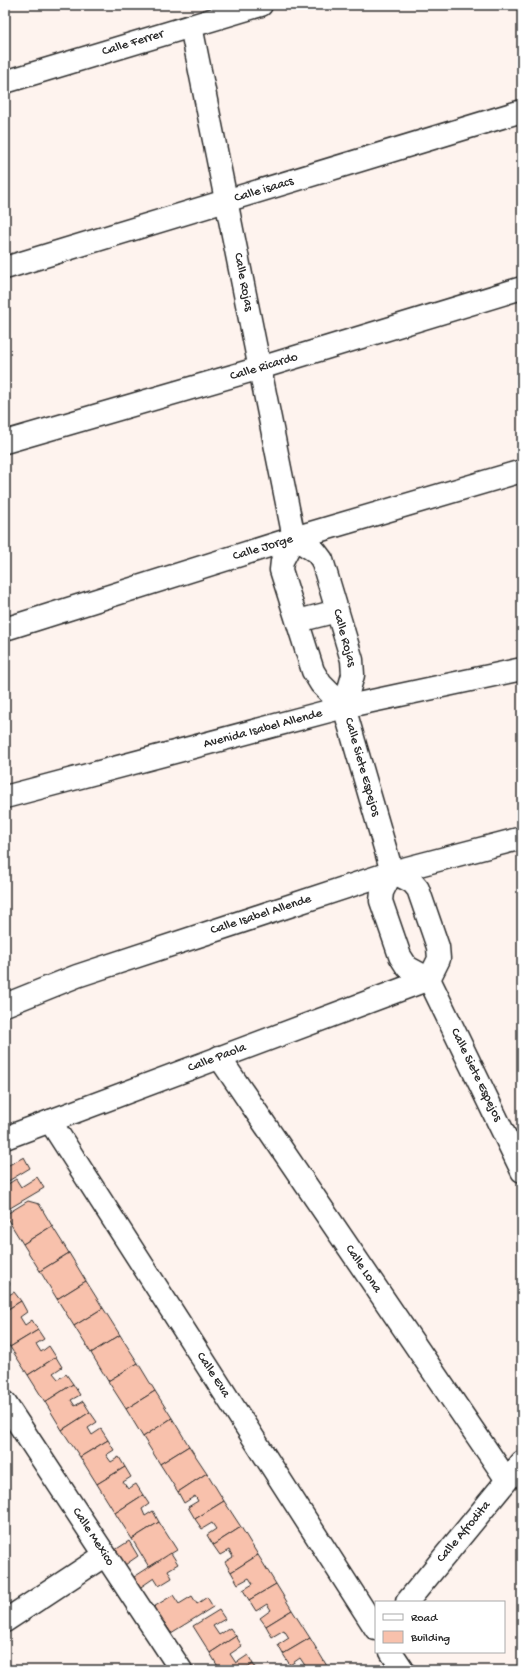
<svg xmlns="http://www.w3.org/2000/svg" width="527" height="1675" font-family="'Gochi Hand',sans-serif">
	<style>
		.building { fill: #f8c1ac; stroke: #2b2b2b }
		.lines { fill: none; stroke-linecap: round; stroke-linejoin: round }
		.minor-casing { stroke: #2b2b2b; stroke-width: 25 }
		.minor { stroke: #fff; stroke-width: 22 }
		.labels { text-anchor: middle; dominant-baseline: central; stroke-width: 3.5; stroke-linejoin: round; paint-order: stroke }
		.street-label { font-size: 13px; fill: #2b2b2b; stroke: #fff }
	</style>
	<rect width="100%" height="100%" fill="#fef3ee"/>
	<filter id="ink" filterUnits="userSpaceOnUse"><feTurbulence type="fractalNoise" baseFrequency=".025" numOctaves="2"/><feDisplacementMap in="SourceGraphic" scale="8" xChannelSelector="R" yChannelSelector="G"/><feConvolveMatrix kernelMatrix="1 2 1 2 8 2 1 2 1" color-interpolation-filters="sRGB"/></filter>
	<g filter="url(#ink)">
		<g class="building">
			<polygon points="24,1157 30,1168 5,1183 5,1163 7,1166"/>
			<polygon points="37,1177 44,1188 5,1211 5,1186 16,1179 21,1187"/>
			<polygon points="28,1201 39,1204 52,1226 23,1244 5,1215"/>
			<polygon points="52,1226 69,1253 40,1271 23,1244"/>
			<polygon points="69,1253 86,1281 57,1299 40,1271"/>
			<polygon points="5,1277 10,1284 5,1287"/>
			<polygon points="86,1281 103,1308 74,1326 57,1299"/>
			<polygon points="14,1292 21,1301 5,1311 5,1294 7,1296"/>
			<polygon points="21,1301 27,1312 20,1317 25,1325 32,1320 38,1330 10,1347 5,1339 5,1311"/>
			<polygon points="103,1308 120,1335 91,1353 74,1326"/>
			<polygon points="38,1330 44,1339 36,1344 41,1352 49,1346 56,1357 28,1375 10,1347"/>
			<polygon points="120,1335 138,1363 108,1381 91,1353"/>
			<polygon points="56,1357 62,1367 53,1373 58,1379 66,1374 73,1384 45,1402 28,1375"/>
			<polygon points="138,1363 155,1391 126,1409 108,1381"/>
			<polygon points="73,1384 80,1395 71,1400 75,1406 83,1401 90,1412 62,1430 45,1402"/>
			<polygon points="155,1391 172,1418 143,1437 126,1409"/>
			<polygon points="90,1412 97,1422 88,1428 92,1435 101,1429 108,1440 80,1457 62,1430"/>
			<polygon points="172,1418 189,1446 160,1464 143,1437"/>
			<polygon points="108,1440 114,1450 106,1455 111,1462 119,1457 125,1467 97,1484 80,1457"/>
			<polygon points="189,1446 207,1473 178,1492 160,1464"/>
			<polygon points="125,1467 131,1477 123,1482 128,1489 136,1484 143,1495 115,1513 97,1484"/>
			<polygon points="207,1473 224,1501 195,1519 188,1507 198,1501 195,1496 184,1503 178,1492"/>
			<polygon points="143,1495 149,1504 142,1509 145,1516 153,1511 159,1522 132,1539 115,1513"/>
			<polygon points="224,1501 241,1527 213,1545 207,1535 216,1529 212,1523 202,1529 195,1519"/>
			<polygon points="159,1522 177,1550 149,1567 132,1539"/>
			<polygon points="241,1527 258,1555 231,1572 225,1562 233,1557 229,1550 220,1555 213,1545"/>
			<polygon points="129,1541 138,1556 125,1565 115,1550"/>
			<polygon points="171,1553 178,1564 168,1570 172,1578 159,1586 154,1578 138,1589 131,1579"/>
			<polygon points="258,1555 276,1584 249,1600 243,1590 253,1584 249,1578 238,1584 231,1572"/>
			<polygon points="276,1584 292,1610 266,1626 260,1618 271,1610 267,1604 256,1611 249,1600"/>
			<polygon points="173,1595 179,1604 192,1596 197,1604 207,1597 213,1607 171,1633 164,1622 162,1623 152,1608"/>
			<polygon points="219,1610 225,1619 213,1626 219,1635 230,1628 236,1636 210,1653 193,1626"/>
			<polygon points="292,1610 310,1638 283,1654 278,1645 289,1638 284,1630 272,1637 266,1626"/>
			<polygon points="236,1636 242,1646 230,1654 236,1663 248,1655 253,1664 244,1670 220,1670 210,1653"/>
			<polygon points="310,1638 327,1666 321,1670 302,1670 306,1667 300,1658 290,1665 283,1654"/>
			<polygon points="253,1664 257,1670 244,1670"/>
		</g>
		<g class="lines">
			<defs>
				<g id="minor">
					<polyline points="191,26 294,538 282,561 281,570 313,671 321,684 344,707 392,872 382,892 381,901 400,956 407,967 429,979 522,1171"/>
					<polyline points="5,82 261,5"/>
					<polyline points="5,268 522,111"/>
					<polyline points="5,442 260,368 522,288"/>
					<polyline points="294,538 316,552 322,560 352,660 353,675 344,707"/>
					<polyline points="298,621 337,611"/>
					<polyline points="5,629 294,538 522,471"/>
					<polyline points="5,797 344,707 522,669"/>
					<polyline points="392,872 412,882 418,889 438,947 439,959 429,979"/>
					<polyline points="5,1005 77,976 392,872 522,838"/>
					<polyline points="219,1057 507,1480"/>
					<polyline points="50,1121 376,1629"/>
					<polyline points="5,1138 429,979"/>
					<polyline points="5,1403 181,1670"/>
					<polyline points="407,1602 522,1462"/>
					<polyline points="5,1621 105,1555"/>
					<polyline points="391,1652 403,1670"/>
				</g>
			</defs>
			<use href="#minor" class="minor-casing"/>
			<use href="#minor" class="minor"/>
		</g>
	</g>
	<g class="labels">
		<g class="street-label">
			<text transform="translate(133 43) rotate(-17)">Calle Ferrer</text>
			<text transform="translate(264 190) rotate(-17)">Calle isaacs</text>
			<text transform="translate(243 282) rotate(79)">Calle Rojas</text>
			<text transform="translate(264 367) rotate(-17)">Calle Ricardo</text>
			<text transform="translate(263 548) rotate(-17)">Calle Jorge</text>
			<text transform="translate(344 638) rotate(75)">Calle Rojas</text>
			<text transform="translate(263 729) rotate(-15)">Avenida Isabel Allende</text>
			<text transform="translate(362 767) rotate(74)">Calle Siete Espejos</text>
			<text transform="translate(261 915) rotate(-18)">Calle Isabel Allende</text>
			<text transform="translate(217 1058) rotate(-21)">Calle Paola</text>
			<text transform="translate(476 1075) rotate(64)">Calle Siete Espejos</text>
			<text transform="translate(363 1269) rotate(56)">Calle Lona</text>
			<text transform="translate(213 1375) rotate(57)">Calle Eva</text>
			<text transform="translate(464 1532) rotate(-50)">Calle Afrodita</text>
			<text transform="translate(93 1537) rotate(57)">Calle Mexico</text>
		</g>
	</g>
	<rect width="527" height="1675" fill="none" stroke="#fff" stroke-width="20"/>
	<rect x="10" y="10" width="507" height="1655" fill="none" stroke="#2b2b2b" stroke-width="1.5" filter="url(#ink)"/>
	<rect x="375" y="1601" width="130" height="52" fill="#ffffff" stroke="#aaaaaa"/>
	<rect x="383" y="1614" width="20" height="6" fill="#ffffff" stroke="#aaaaaa"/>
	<text x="411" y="1621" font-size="12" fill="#2b2b2b">Road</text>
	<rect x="383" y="1631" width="20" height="12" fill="#f8c1ac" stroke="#aaaaaa"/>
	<text x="411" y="1641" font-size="12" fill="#2b2b2b">Building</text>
</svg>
